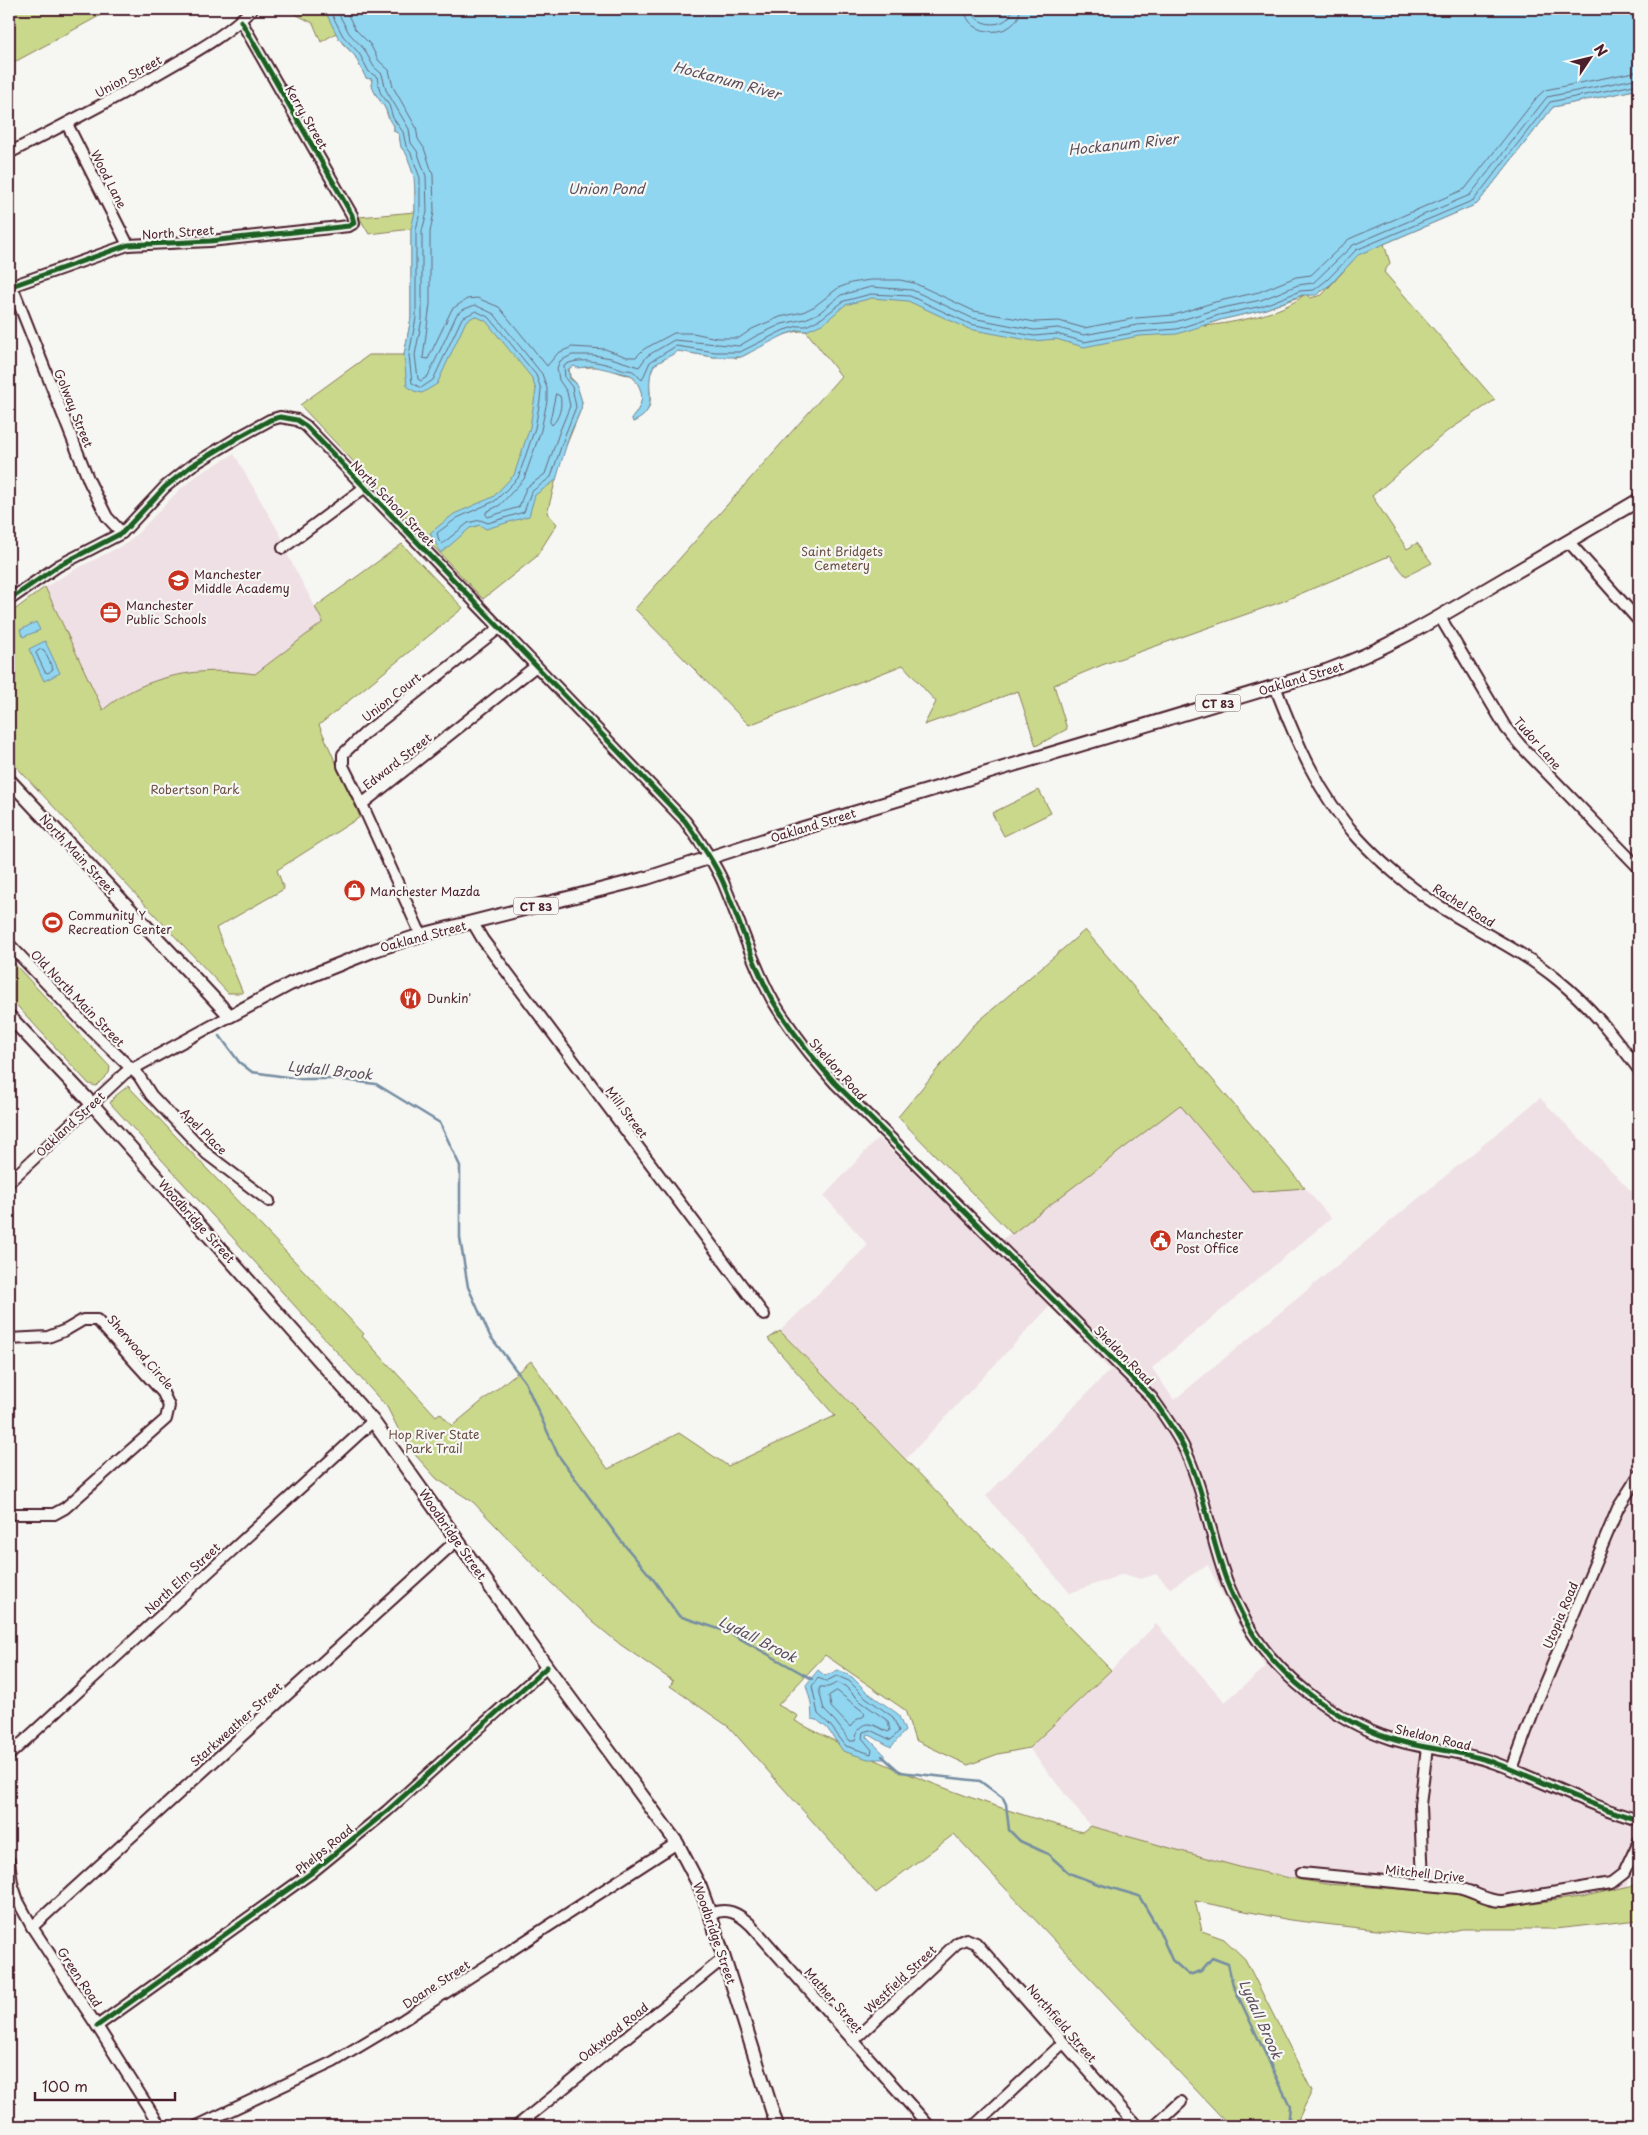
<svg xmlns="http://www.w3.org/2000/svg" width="1648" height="2135" font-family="'Playpen Sans',sans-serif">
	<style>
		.built { fill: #efe0e5 }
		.green { fill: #cad88b; stroke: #8a7c5b; fill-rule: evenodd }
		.water { fill: #90d6f1; stroke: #748da2 }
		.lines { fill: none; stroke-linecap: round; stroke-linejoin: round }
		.shore { stroke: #66687a; stroke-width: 1 }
		.stream { stroke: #748da2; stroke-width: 2.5 }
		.minor-casing { stroke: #4a1f2b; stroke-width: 14 }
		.major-casing { stroke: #4a1f2b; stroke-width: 16 }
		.minor { stroke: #f6f6f2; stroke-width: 10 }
		.major { stroke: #f6f6f2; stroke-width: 12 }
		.cycleway-casing { stroke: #f6f6f2; stroke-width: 8 }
		.cycleway { stroke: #1b5e20; stroke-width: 5 }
		.labels { text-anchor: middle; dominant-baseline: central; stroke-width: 4.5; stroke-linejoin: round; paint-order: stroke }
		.shield { fill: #f6f6f2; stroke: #7e6067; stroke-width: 1 }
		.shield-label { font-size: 11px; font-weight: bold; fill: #4a1f2b }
		.street-label { font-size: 12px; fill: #4a1f2b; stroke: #f6f6f2 }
		.park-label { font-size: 12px; fill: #6a4d43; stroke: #f6f6f2 }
		.poi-label { font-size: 12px; fill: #4a1f2b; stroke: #f6f6f2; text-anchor: start }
		.water-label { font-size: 14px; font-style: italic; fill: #5c4d5c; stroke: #f6f6f2 }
	</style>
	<rect width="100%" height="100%" fill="#f6f6f2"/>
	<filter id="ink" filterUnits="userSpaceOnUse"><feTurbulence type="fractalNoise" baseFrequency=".02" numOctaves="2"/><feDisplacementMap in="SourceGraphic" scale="10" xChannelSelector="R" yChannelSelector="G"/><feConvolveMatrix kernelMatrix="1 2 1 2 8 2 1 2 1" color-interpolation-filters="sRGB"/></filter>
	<g filter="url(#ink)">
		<g class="built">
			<polygon points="234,454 281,536 285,550 323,622 255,674 215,671 154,681 123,695 103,710 45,587 74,570 127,543 140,531 179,490 199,474"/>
			<polygon points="1540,1098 1639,1199 1639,1848 1627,1887 1568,1899 1507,1906 1456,1893 1326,1884 1290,1878 1243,1868 1090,1826 1029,1748 1111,1670 1156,1624 1225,1702 1266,1667 1237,1623 1208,1565 1170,1588 1156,1574 1141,1579 1123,1574 1070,1593 986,1496 1110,1370 1050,1306 906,1459 780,1331 868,1245 824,1196 878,1138 992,1247 1180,1104 1253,1191 1305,1188 1331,1218 1152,1368 1174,1400"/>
		</g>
		<g class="green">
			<polygon points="9,9 112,9 9,65"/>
			<path d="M 285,9 L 1639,9 L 1639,89 L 1553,107 L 1477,204 L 1384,244 L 1390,263 L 1384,272 L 1495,400 L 1446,432 L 1372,496 L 1407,549 L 1417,543 L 1432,563 L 1406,576 L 1389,556 L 1281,602 L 1102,665 L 1054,685 L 1067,729 L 1036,746 L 1018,691 L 924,725 L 936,702 L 903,665 L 749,725 L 635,609 L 841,376 L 806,331 C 791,330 774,339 761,346 C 752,350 747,356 736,358 L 732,356 L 714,357 L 678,351 L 654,365 C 641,389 664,407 633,422 L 632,418 C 645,403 645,390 631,375 C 620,375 613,369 603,367 C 593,366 582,369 574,366 L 569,368 L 570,377 L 576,383 L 582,402 L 581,409 L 562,456 L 547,513 L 557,524 L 536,557 L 483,599 L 300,405 L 369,355 L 404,355 L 411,318 L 411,229 L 369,234 L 359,217 L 415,212 L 415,179 L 407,155 L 401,147 L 399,134 L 394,131 L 394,125 C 388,121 388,115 385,108 C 380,99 370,90 372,79 L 366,78 L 355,56 L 343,44 L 336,33 L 321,42 L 313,23 ZM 1353,260 L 1322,295 L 1310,298 L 1307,295 C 1327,296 1340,273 1353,260 ZM 1304,295 C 1282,314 1233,323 1204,326 L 1220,320 L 1263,310 Z"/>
			<path d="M 402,544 L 463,608 L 319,725 L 360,817 L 277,870 L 284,889 L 216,928 L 243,993 L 228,993 L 9,759 L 9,614 L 45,587 L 103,710 C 145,674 202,666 255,674 L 323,622 L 315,607 Z"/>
			<polygon points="1039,790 1051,813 1004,836 992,813"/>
			<polygon points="1085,930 1305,1188 1253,1192 1180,1105 1012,1234 898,1117 973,1026"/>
			<polygon points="9,958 110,1067 109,1073 96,1086 89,1084 9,997"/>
			<path d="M 128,1086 L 364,1334 L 362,1336 L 436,1416 L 440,1413 L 452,1426 L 531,1361 L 608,1469 L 679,1433 L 728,1466 L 835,1416 L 768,1339 L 780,1331 L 1111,1670 L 1029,1748 L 998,1754 L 968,1765 L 915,1740 L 905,1710 L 825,1655 L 778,1705 L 798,1716 L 795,1721 C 886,1769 982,1805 1082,1832 L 1090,1826 L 1243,1868 L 1290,1878 L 1326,1884 L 1456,1893 L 1507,1906 L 1581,1897 L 1639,1884 L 1639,1920 L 1554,1929 L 1462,1929 L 1429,1936 L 1290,1920 L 1195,1901 L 1202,1931 L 1224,1939 L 1245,1959 L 1312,2091 L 1295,2126 L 1230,2126 L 954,1834 L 876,1893 L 729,1727 L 670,1686 L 673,1681 L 621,1645 L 594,1623 L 547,1579 L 473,1502 L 437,1479 L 407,1446 L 387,1407 L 110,1103 L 114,1097 Z"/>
		</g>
		<g class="water">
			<path d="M 324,9 L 979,9 C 993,15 1006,9 1021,9 L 1639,9 L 1639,89 L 1553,107 L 1477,204 L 1358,255 L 1331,284 L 1316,295 L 1302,295 L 1263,310 L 1220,320 L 1177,334 L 1139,336 L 1084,347 L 1056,339 L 1033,341 L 969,329 L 908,301 L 872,298 L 845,305 L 824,323 L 806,331 L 799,330 L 786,334 L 741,357 L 714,357 L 678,351 L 654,365 C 642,387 662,410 633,422 L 632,418 C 645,403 645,390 631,375 L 592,366 L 578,368 L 574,366 L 568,369 L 570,379 L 576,383 L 578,389 L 582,402 L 581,409 L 569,436 L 556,480 L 535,495 L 529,516 L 486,529 L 480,525 L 470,528 L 441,553 L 430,533 L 454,514 L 493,497 L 514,475 L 530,427 L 536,390 L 532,378 L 486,321 L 475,316 L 466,321 L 437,384 L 422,393 L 414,391 L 407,386 L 404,355 L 411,318 L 411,229 L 415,212 L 415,193 L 414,177 L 407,155 L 401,147 L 399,134 L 394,131 L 394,125 C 388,121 389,115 385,108 C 380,99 370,90 372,79 L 366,78 L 355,56 L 339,39 Z"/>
			<polygon points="36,622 40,630 23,637 20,630"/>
			<polygon points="45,641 60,673 44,681 29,649"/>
			<polygon points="818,1670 825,1676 838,1670 852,1677 867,1692 898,1714 905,1731 891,1747 868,1734 867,1737 885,1755 885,1759 868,1759 843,1751 827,1728 817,1720 812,1719 811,1703 806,1685"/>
		</g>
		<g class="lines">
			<g class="shore">
				<path d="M 329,9 L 343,36 L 359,53 L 369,72 L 377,77 L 380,92 L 389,105 L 393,118 L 403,132 L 406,146 L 411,153 L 420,178 L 420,212 L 416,230 L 416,318 L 409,355 L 412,383 L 421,388 L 433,380 L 462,318 L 476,311 L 490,318 L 536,375 L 541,389 L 540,400 L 535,428 L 518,478 L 495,501 L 457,518 L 437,533 L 439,541 L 442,544 L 468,523 L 480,520 L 488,523 L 524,512 L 531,492 L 551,477 L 565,435 L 576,407 L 572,387 L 565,378 L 564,366 C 578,355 607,364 622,369 C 626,371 630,369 634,372 C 637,374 639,378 642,380 L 650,362 L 676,346 L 715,352 L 740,352 L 784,330 L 798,326 L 806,326 L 822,318 L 844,301 L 871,294 L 910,296 L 970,324 L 1034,336 L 1057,334 L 1084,342 L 1138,332 L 1177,329 L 1219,315 L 1262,306 L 1300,291 L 1314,290 L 1327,280 L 1356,250 L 1474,200 L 1550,102 L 1639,84"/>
				<polyline points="336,9 349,33 364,49 374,67 382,74 386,90 409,129 411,143 417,151 426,176 427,212 422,231 422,319 415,355 418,379 421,381 428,376 457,314 462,310 475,305 494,314 542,374 547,388 547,401 541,430 524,479 500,505 486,512 486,515 488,517 519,507 526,488 545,474 559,433 570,406 567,392 559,380 557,368 560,361 572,355 593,355 611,358 639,367 647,356 674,340 739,346 756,336 782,324 805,319 819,313 841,295 871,287 912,290 972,318 1034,330 1058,328 1084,335 1137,325 1175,322 1217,309 1261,300 1298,285 1313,283 1353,245 1470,195 1547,97 1639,78"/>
				<polyline points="345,9 355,29 370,44 379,61 389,70 393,87 416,127 418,139 424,148 433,175 434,212 430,232 430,304 423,358 428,359 452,309 467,299 477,298 499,307 547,366 558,353 572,347 605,349 627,357 636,357 644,349 674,333 693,333 717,338 739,338 752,329 780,317 803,312 815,306 838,288 851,283 870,280 900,280 914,283 974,311 1035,322 1059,321 1084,328 1136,318 1174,315 1215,302 1259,292 1296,277 1311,275 1349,239 1465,189 1538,96 1545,90 1639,71"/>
				<path d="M 965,9 C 966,39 1019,39 1020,9"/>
				<path d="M 972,9 C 974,29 1011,29 1012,9"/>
				<path d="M 556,394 L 560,396 C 563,405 559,419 552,425 L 550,422 Z"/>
				<polygon points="41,649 44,650 53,669 48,673 45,672 36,653"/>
				<polygon points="837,1676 849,1681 864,1696 893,1717 899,1731 891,1740 870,1730 863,1732 862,1738 872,1750 871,1754 846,1746 830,1725 818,1714 812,1686 818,1678 826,1681"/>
				<path d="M 838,1683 L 845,1686 L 860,1701 L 888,1721 L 890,1731 L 888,1732 C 877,1727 867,1718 858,1730 L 855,1741 L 850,1741 L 835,1721 L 824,1710 L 819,1690 L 820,1687 L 828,1687 Z"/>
				<polygon points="837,1691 865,1713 864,1716 856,1720 850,1727 831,1707 829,1696"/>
			</g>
			<g class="stream">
				<polyline points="220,1036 239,1062 252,1072 301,1079 336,1079 376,1084 440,1123 460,1166 460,1238 468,1287 490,1336 525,1382 558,1455 621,1541 653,1579 679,1616 728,1632 812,1679"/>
				<polyline points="882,1756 900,1772 980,1781 1003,1798 1006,1804 1009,1830 1020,1841 1048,1854 1069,1873 1098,1884 1139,1896 1159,1930 1172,1960 1189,1975 1201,1971 1212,1958 1228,1964 1233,1985 1290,2106 1288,2126"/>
			</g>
			<defs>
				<g id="minor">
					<polyline points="67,124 128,245"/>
					<path d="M 9,153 C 64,125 118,97 171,66 C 200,49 229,33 252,9"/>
					<polyline points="12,286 89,481 107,517 122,533"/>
					<polyline points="9,287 128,245 210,241 349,226 354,223 352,215 241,21"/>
					<polyline points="1568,541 1639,621"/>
					<polyline points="283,548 364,488"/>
					<path d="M 9,600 L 58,566 L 122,533 L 165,487 L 191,466 L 239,437 L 270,420 L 280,417 L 297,420 L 306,426 L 685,821 C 699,840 713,860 723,882 C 740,922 752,963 773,1001 C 791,1031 812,1057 835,1083 L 1152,1398 C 1164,1415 1177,1433 1186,1452 C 1205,1494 1211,1540 1227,1582 C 1232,1595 1239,1608 1245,1620 C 1273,1673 1335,1721 1392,1739 C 1425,1750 1462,1750 1495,1763 C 1544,1781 1589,1806 1639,1820"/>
					<polyline points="1440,617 1506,728 1521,746 1639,868"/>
					<path d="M 1275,686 C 1296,741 1318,794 1358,838 C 1378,860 1408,886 1433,902 C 1474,929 1520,949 1558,980 C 1590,1006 1615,1037 1639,1070"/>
					<polyline points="362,804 536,666"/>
					<polyline points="473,923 483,940 764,1315"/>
					<polyline points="421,935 362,804 343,766 343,754 365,733 499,628"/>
					<polyline points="9,944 82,1021 139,1076 151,1095 207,1154 269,1201"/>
					<polyline points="9,1182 125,1073 230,1016"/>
					<polyline points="9,1339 48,1337 66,1330 83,1320 97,1320 163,1393 169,1406 166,1419 65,1508 54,1514 9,1514"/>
					<polyline points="9,1755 373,1421"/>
					<polyline points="1512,1769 1539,1697 1618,1508 1639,1475"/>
					<polyline points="9,1861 12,1883 18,1901 32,1927 97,2026 160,2126"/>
					<path d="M 1301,1873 L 1458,1888 C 1474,1891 1487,1902 1503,1901 L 1611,1883 L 1624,1873 L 1639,1841"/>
					<polyline points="1423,1884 1420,1805 1427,1747"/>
					<path d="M 710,1914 C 728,1907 738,1913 751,1925 L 929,2126"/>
					<polyline points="32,1927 457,1540"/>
					<polyline points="97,2026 311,1873 387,1811 547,1667"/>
					<polyline points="853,2041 957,1943 966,1939 976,1943 1137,2126"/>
					<polyline points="197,2126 333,2062 400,2022 677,1843"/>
					<polyline points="517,2126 724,1958"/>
					<polyline points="974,2126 1063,2043"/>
					<polyline points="1155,2126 1181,2102"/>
				</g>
				<g id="major">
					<path d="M 9,780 L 230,1016 L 290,984 L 375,950 L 421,935 L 647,878 L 767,839 L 1326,671 C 1382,651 1433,621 1485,590 C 1536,560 1588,530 1639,500"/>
					<polyline points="9,1016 92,1104 373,1421 547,1667 677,1843 700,1887 710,1914 777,2126"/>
				</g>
			</defs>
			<use href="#minor" class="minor-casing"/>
			<use href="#major" class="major-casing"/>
			<use href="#minor" class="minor"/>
			<use href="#major" class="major"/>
			<defs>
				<g id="cycleway">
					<polyline points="9,287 128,245 210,241 349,226 354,223 352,215 241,21"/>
					<path d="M 9,600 L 58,566 L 122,533 L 165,487 L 191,466 L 239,437 L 270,420 L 280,417 L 297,420 L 306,426 L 685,821 C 699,840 713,860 723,882 C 740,922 752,963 773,1001 C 791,1031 812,1057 835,1083 L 1152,1398 C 1164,1415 1177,1433 1186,1452 C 1205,1494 1211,1540 1227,1582 C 1232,1595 1239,1608 1245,1620 C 1273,1673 1335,1721 1392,1739 C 1425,1750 1462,1750 1495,1763 C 1544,1781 1589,1806 1639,1820"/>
					<polyline points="97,2026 311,1873 387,1811 547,1667"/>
				</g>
			</defs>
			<use href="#cycleway" class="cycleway-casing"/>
			<use href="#cycleway" class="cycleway"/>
		</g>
	</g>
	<defs>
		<symbol id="school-disc" viewBox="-11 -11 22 22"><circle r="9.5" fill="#c8321e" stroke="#f6f6f2"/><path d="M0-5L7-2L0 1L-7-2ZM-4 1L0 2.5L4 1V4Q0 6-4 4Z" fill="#fff"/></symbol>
		<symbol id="office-disc" viewBox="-11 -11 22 22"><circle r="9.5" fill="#c8321e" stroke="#f6f6f2"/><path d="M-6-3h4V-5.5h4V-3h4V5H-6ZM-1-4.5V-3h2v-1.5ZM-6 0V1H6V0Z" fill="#fff"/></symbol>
		<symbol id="shop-disc" viewBox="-11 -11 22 22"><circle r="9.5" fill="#c8321e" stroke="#f6f6f2"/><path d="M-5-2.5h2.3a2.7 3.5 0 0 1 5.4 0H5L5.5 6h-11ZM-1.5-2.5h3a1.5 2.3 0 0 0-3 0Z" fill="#fff"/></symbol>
		<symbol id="stadium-disc" viewBox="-11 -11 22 22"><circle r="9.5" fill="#c8321e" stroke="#f6f6f2"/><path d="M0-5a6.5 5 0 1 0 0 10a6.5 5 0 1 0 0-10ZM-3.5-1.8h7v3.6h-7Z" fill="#fff"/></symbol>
		<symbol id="restaurant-disc" viewBox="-11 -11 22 22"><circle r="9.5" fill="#c8321e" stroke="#f6f6f2"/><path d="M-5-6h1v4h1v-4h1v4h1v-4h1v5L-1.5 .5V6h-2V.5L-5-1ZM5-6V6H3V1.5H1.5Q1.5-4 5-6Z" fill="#fff"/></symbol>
		<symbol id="civic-disc" viewBox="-11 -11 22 22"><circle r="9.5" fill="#c8321e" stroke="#f6f6f2"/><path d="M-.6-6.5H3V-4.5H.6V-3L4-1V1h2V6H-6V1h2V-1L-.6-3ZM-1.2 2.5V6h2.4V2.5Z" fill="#fff"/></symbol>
	</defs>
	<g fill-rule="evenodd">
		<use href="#school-disc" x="166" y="568" width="25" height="25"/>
		<use href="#office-disc" x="98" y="600" width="25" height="25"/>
		<use href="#shop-disc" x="342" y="878" width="25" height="25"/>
		<use href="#stadium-disc" x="40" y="910" width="25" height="25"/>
		<use href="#restaurant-disc" x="398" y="986" width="25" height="25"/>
		<use href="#civic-disc" x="1148" y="1228" width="25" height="25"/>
	</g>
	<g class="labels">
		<g class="shield">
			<rect x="1195.5" y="694.5" width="45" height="17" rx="4"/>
			<rect x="513.5" y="897.5" width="45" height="17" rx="4"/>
		</g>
		<g class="shield-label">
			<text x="1218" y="703">CT 83</text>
			<text x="536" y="906">CT 83</text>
		</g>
		<g class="street-label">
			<text transform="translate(128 76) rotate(-29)">Union Street</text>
			<text transform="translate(307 117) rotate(60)">Kerry Street</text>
			<text transform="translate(109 179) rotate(63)">Wood Lane</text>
			<text transform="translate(178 232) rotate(-4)">North Street</text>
			<text transform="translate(74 408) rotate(68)">Golway Street</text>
			<text transform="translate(393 503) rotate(46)">North School Street</text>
			<text transform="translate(1301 678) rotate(-17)">Oakland Street</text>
			<text transform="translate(391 697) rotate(-38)">Union Court</text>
			<text transform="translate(1538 743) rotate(49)">Tudor Lane</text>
			<text transform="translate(397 761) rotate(-38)">Edward Street</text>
			<text transform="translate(813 825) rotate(-17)">Oakland Street</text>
			<text transform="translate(78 854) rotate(47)">North Main Street</text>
			<text transform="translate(1464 905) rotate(32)">Rachel Road</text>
			<text transform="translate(423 936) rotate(-15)">Oakland Street</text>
			<text transform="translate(78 998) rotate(46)">Old North Main Street</text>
			<text transform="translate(838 1069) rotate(48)">Sheldon Road</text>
			<text transform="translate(627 1112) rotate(53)">Mill Street</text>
			<text transform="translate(70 1124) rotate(-43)">Oakland Street</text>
			<text transform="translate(204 1131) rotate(45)">Apel Place</text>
			<text transform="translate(197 1221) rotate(48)">Woodbridge Street</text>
			<text transform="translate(141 1352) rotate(49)">Sherwood Circle</text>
			<text transform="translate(1124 1355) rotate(45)">Sheldon Road</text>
			<text transform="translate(453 1534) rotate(55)">Woodbridge Street</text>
			<text transform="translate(182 1578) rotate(-43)">North Elm Street</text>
			<text transform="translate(1560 1615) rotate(-67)">Utopia Road</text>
			<text transform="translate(236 1724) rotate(-42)">Starkweather Street</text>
			<text transform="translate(1433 1737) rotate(13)">Sheldon Road</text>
			<text transform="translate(324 1849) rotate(-39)">Phelps Road</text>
			<text transform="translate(1425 1873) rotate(6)">Mitchell Drive</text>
			<text transform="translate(715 1933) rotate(71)">Woodbridge Street</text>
			<text transform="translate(80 1977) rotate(56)">Green Road</text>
			<text transform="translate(900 1979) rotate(-43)">Westfield Street</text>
			<text transform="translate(436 1984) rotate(-33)">Doane Street</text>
			<text transform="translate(834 2000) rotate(49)">Mather Street</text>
			<text transform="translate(1062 2023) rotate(49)">Northfield Street</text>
			<text transform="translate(613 2032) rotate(-39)">Oakwood Road</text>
		</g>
		<g class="park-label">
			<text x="842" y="551">Saint Bridgets<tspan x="842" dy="14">Cemetery</tspan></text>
			<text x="195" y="789">Robertson Park</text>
			<text x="434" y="1434">Hop River State<tspan x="434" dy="14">Park Trail</tspan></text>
		</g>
		<g class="poi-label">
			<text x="194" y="574">Manchester<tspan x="194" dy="14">Middle Academy</tspan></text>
			<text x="126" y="605">Manchester<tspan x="126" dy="14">Public Schools</tspan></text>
			<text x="370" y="891">Manchester Mazda</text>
			<text x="68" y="915">Community Y<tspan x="68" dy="14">Recreation Center</tspan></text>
			<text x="427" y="998">Dunkin'</text>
			<text x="1176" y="1234">Manchester<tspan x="1176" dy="14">Post Office</tspan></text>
		</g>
		<g class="water-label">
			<text transform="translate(727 80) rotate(15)">Hockanum River</text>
			<text transform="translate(1123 144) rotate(-6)">Hockanum River</text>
			<text x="606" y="188">Union Pond</text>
			<text transform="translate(330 1070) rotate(6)">Lydall Brook</text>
			<text transform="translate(758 1639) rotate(27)">Lydall Brook</text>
			<text transform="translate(1261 2019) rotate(66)">Lydall Brook</text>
		</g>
	</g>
	<rect width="1648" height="2135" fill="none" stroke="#f6f6f2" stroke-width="30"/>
	<rect x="15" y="15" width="1618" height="2105" fill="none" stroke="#4a1f2b" stroke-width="2" filter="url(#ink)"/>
	<g transform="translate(1590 58) rotate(55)" stroke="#f6f6f2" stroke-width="4" paint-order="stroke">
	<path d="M0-4L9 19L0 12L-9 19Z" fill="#4a1f2b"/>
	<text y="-8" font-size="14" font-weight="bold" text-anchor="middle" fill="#4a1f2b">N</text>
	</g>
	<path d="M35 2092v8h140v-8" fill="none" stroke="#4a1f2b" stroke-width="2.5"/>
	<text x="42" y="2092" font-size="15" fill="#4a1f2b" stroke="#f6f6f2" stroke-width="4" paint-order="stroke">100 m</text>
</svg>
